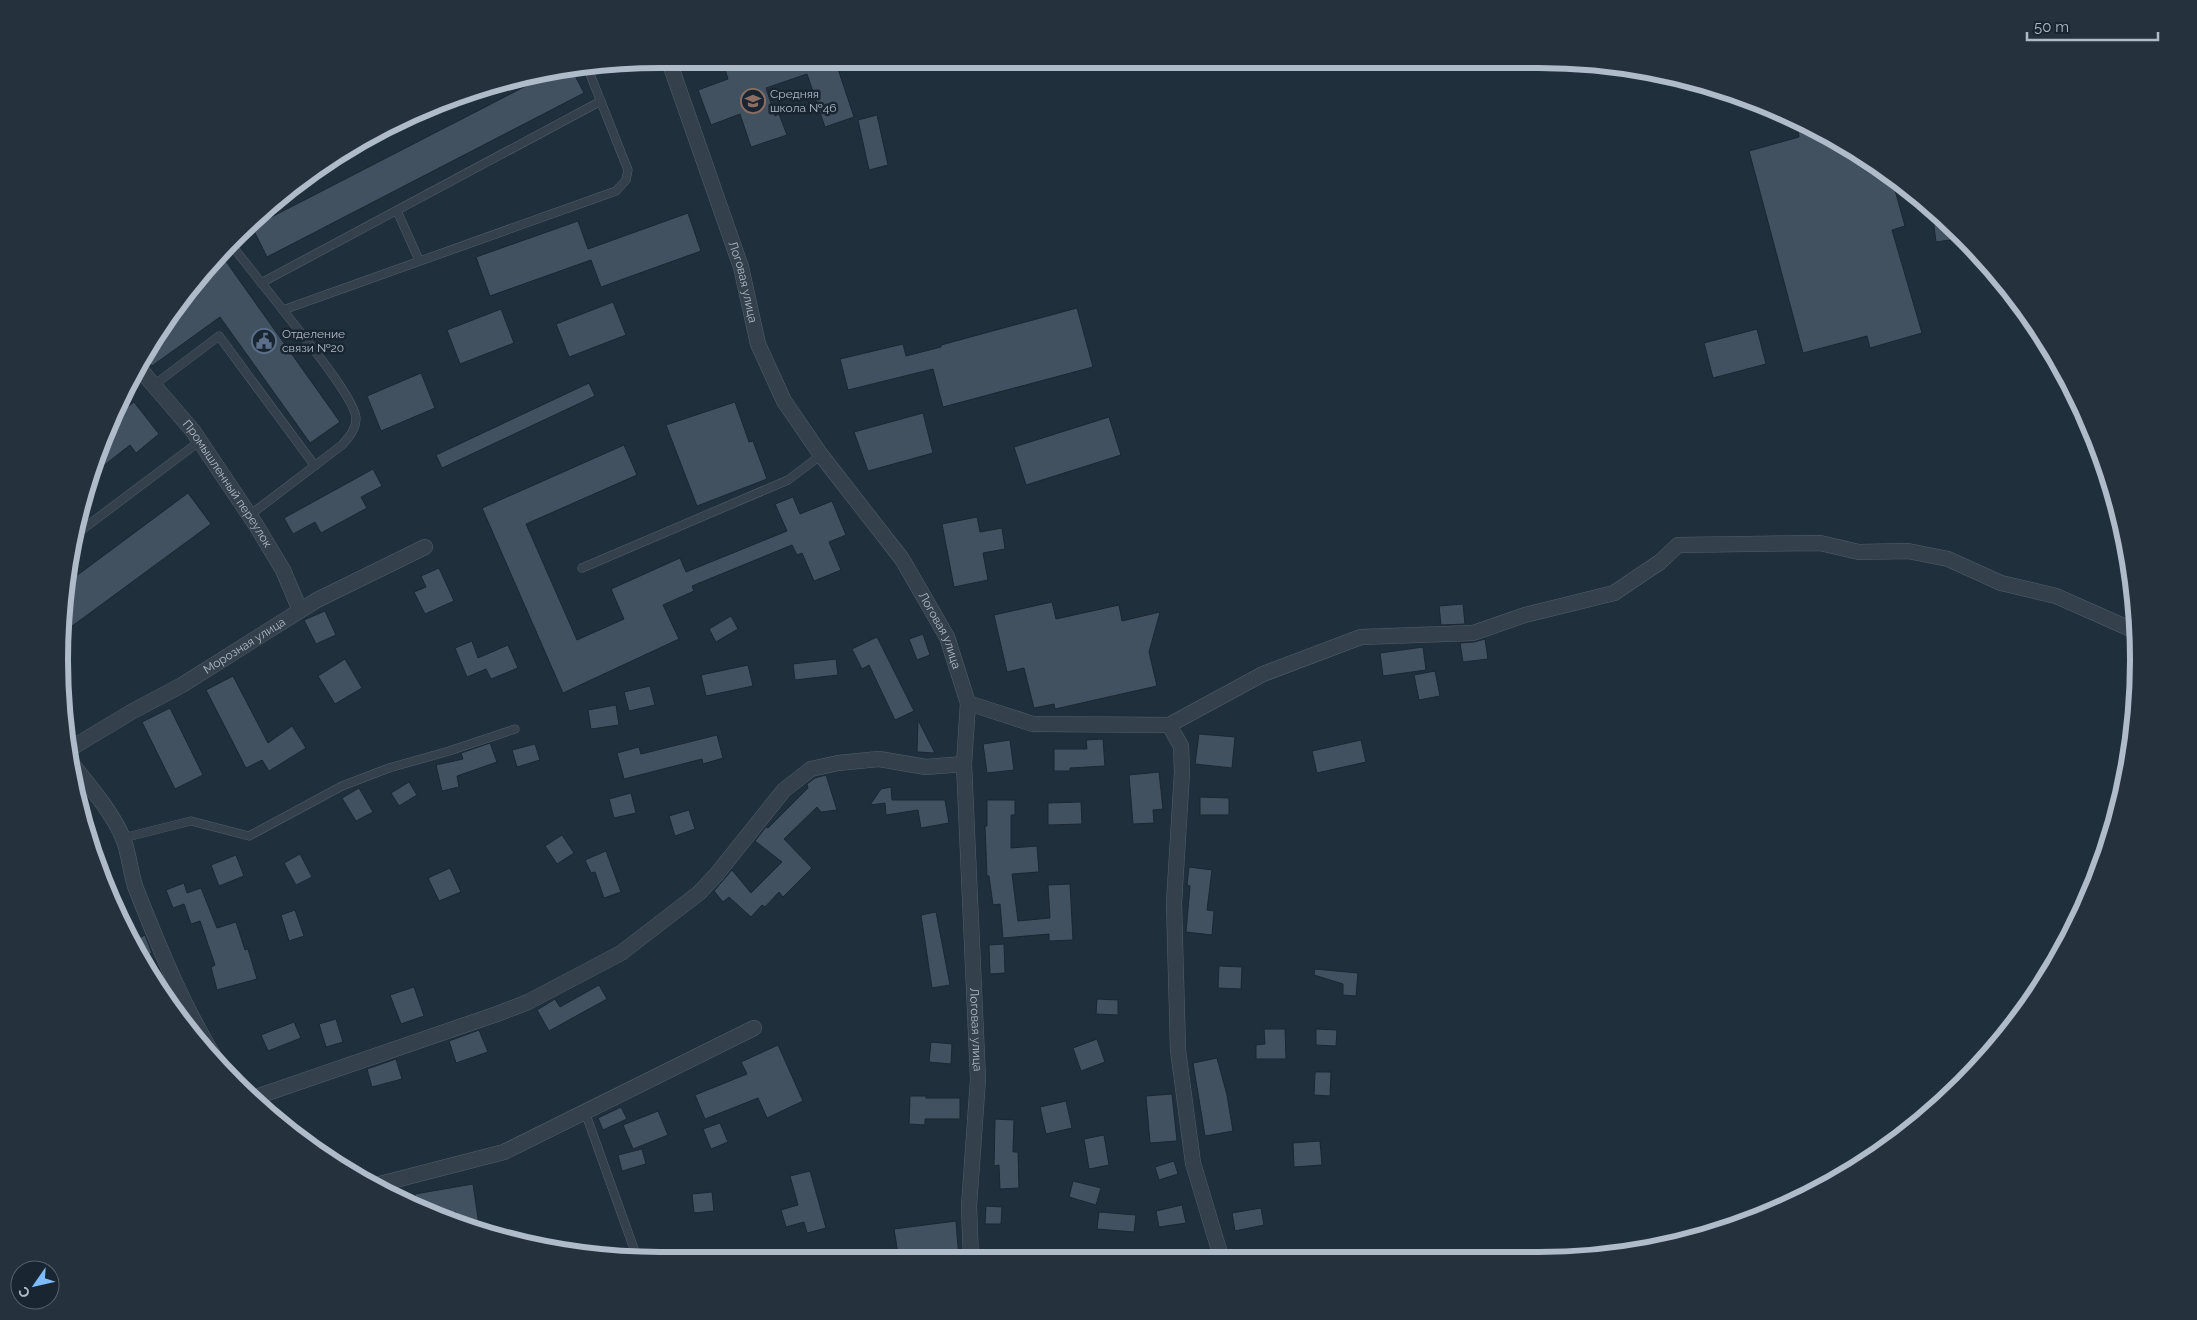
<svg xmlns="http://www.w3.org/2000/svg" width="2197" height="1320" font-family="Raleway,sans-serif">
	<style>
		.building { fill: #415160; stroke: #1b2733 }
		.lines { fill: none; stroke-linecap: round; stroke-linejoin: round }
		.lane-casing { stroke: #525e6a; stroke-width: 9 }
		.street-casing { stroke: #525e6a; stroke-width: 16 }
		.lane { stroke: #34404c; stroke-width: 8 }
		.street { stroke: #34404c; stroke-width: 15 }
		.labels { text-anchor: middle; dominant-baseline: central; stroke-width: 5; stroke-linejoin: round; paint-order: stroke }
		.poi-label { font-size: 12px; fill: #afbbc8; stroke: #192531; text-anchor: start }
		.street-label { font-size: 12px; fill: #afbbc8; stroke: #192531 }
		.rim { fill: none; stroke: #afbbc8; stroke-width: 6 }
	</style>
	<rect width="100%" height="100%" fill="#202f3c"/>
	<g class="building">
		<polygon points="723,63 836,63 854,117 825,127 807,74 766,88 775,116 779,114 787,135 751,147 740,114 711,125 698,90 728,79"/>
		<polygon points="570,66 584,93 267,257 252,227 557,70"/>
		<polygon points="877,115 888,165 869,170 858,120"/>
		<polygon points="1797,124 1871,160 1891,176 1905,226 1892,230 1922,333 1870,348 1867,336 1803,353 1749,151 1799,137"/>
		<polygon points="1932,210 1962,235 1964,238 1936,242"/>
		<polygon points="688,213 701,251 601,287 591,260 490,296 476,257 578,221 588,249"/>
		<polygon points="220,253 340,422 310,443 220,317 152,366 145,357 160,326"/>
		<polygon points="613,302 626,335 569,357 556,324"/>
		<polygon points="1077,308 1093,367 943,407 933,369 848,390 840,359 903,344 906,356 941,347 941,345"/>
		<polygon points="501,309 514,343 460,364 447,330"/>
		<polygon points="1757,329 1766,364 1713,378 1704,343"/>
		<polygon points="421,373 435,408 381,431 367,396"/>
		<polygon points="589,383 595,396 442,468 436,455"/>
		<polygon points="134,402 159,434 136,453 130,445 88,478 91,467 116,416"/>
		<polygon points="735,402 749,442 753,441 767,479 697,506 666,425"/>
		<polygon points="923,413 933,453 868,471 854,432"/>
		<polygon points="1109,417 1121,455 1026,485 1014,447"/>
		<polygon points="624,445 637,475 526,524 577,640 624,619 611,589 680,558 686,572 787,531 775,504 793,497 800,514 832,501 846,535 829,542 841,570 814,581 802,553 797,555 792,545 692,586 694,591 663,605 679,639 563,693 482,508"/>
		<polygon points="373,469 382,486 361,497 367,508 321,533 315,522 293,534 284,518"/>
		<polygon points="188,493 211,524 60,635 64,585"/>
		<polygon points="977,517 980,532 1002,528 1005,549 983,553 988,580 954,587 942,524"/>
		<polygon points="439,568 454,601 425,614 414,592 426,587 421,576"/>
		<polygon points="1052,602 1056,619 1119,605 1122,621 1160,612 1149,652 1157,686 1055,709 1054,704 1034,708 1024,668 1007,672 994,615"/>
		<polygon points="1463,604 1465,624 1441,625 1439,606"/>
		<polygon points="325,611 336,635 316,644 304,620"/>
		<polygon points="731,616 738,629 716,642 709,629"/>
		<polygon points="923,634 930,655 917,660 909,639"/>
		<polygon points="877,637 914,711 895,720 869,665 862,669 852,649"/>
		<polygon points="1485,639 1488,659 1463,662 1460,643 1474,642"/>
		<polygon points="472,641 478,658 508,645 518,668 491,679 486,669 467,677 455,648"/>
		<polygon points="1423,647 1426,670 1383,676 1380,653"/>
		<polygon points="345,659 362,688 335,704 318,676"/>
		<polygon points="836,659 838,675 795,680 793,664"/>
		<polygon points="748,665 753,686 706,696 701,675"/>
		<polygon points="1435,671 1440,696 1419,700 1414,675"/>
		<polygon points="233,676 268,743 292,726 306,748 269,771 262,760 246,768 206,690"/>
		<polygon points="650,686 655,705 629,711 624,692"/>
		<polygon points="616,705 619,725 591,729 588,710"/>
		<polygon points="170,708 203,775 175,789 142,722"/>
		<polygon points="918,720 935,753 917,752"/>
		<polygon points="1199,734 1235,737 1232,768 1195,764"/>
		<polygon points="717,735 723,758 703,764 702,759 624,779 617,753 639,747 641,754"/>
		<polygon points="1103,739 1105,766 1070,768 1070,771 1054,771 1054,749 1087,749 1086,740"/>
		<polygon points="1010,740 1014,770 987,773 983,744"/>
		<polygon points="1361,740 1366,762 1317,773 1312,751"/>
		<polygon points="490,743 497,762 457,776 459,787 442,791 436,765 463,759 461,753"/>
		<polygon points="535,744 540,760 517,767 512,750"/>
		<polygon points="1159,772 1163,809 1153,810 1154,823 1133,824 1129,775"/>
		<polygon points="826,775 837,810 821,812 817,807 784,839 812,868 783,897 779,892 765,907 762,905 751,917 729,897 723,902 714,891 732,870 751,893 782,862 755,841 766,827 768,828 808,788 807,784 815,778"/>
		<polygon points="409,782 417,795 399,806 391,793"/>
		<polygon points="891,787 892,800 945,800 949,823 921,828 918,810 886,815 885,803 870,805 881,789"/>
		<polygon points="359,788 373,812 356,821 342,798"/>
		<polygon points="631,793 636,813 614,818 609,799"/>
		<polygon points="1200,797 1229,798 1229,815 1200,815"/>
		<polygon points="987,800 1015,800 1015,815 1011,815 1011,848 1037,846 1039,872 1012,874 1018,921 1050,918 1048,885 1070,884 1073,940 1049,941 1049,934 1003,938 1000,904 993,905 989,876 987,876 985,826 987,826"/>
		<polygon points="1081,802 1082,824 1048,825 1048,803"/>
		<polygon points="689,810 695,829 675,836 669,816"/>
		<polygon points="562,835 574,853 557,864 545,846"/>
		<polygon points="606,851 621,892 604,898 595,872 591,873 585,860"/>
		<polygon points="300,854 312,877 296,885 284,863"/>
		<polygon points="236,855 244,876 219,886 211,865"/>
		<polygon points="1189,867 1212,870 1207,910 1214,911 1212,935 1186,932 1190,886 1187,885"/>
		<polygon points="450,868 461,892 439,901 428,878"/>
		<polygon points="184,883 187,893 201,888 217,928 236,922 245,950 248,949 257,979 217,990 211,967 215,965 200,921 191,924 184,904 173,908 166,890"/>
		<polygon points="295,910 304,936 289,941 281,915"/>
		<polygon points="936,912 950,985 932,988 921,915"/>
		<polygon points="145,935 152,953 144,957 135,940"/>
		<polygon points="1004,944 1005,973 990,974 989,945"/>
		<polygon points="1219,966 1242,967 1241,989 1218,988"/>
		<polygon points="1315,969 1358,973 1356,996 1343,995 1343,984 1314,975"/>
		<polygon points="599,985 607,999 549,1031 537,1010 555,999 560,1007"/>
		<polygon points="414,987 424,1016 401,1024 390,995"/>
		<polygon points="1097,999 1118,1000 1118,1015 1096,1014"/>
		<polygon points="336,1019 343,1042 326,1047 319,1024"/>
		<polygon points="294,1022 301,1038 268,1051 261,1035"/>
		<polygon points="1264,1029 1285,1029 1286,1059 1256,1059 1256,1045 1265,1044"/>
		<polygon points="1316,1029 1337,1030 1336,1046 1316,1045"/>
		<polygon points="479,1030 488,1052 456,1063 449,1041"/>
		<polygon points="1097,1039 1105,1062 1081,1071 1073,1048"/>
		<polygon points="931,1042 952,1044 951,1064 929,1062"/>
		<polygon points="778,1045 803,1101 767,1118 758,1098 705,1119 695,1095 747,1074 741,1062"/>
		<polygon points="1217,1058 1227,1095 1233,1131 1205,1136 1193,1063"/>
		<polygon points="396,1059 402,1079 372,1087 367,1069"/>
		<polygon points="1315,1072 1331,1072 1330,1096 1314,1095"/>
		<polygon points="1172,1094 1177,1141 1150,1143 1146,1096"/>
		<polygon points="910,1096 926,1096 926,1098 960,1098 960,1119 925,1119 925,1125 909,1124"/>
		<polygon points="1066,1101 1072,1128 1046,1134 1040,1107"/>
		<polygon points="621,1107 627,1119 603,1130 598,1118"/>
		<polygon points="658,1111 668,1135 633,1149 623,1125"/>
		<polygon points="995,1119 1014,1120 1013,1152 1018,1152 1019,1188 1000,1189 999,1165 994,1166"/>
		<polygon points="720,1123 728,1142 711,1149 703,1129"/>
		<polygon points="1104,1135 1109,1165 1089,1169 1084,1139"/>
		<polygon points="1320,1141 1322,1165 1294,1167 1293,1143"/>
		<polygon points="642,1149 646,1164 622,1171 618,1155"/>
		<polygon points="1174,1161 1178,1174 1159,1180 1155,1167"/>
		<polygon points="810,1171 826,1228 807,1233 804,1222 786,1227 781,1210 798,1205 790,1176"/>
		<polygon points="1073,1181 1101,1188 1096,1205 1069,1197"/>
		<polygon points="473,1184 480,1232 466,1229 457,1225 456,1212 438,1215 416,1205 415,1194"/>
		<polygon points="712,1192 714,1211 694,1213 692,1194"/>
		<polygon points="1182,1205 1186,1223 1159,1227 1156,1211"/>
		<polygon points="986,1206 1002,1207 1001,1224 985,1224"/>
		<polygon points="1261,1208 1264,1225 1235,1231 1232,1213"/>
		<polygon points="1099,1212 1136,1215 1134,1232 1097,1229"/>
		<polygon points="956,1221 959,1260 899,1260 894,1229"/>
	</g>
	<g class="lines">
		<defs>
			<g id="lane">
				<polyline points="397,211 419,260"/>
				<polyline points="229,242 283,310 616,191 626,180 628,170 586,64"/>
				<polyline points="261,283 601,101"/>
				<polyline points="154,385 219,336 315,466"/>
				<path d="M 250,515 L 342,445 C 349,437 356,430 356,418 C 355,398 298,330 283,310"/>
				<polyline points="75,535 200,441"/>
				<polyline points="582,568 788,480 821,455"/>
				<polyline points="123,838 191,821 249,836 342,786 389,768 449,751 515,729"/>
				<polyline points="585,1112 638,1260"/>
			</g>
			<g id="street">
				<path id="s1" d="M 670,64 L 741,267 L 758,344 L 784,401 L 821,455 L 902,559 L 947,637 L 968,703 L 964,764 L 978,1079 L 969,1206 L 971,1260"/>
				<path id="s2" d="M 139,368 L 193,431 L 256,525 L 283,570 L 300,610"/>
				<polyline points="968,703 1033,724 1169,725 1181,746 1182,772 1174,903 1178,1050 1193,1163 1222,1260"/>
				<polyline points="1169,725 1263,674 1361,637 1473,633 1525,615 1614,593 1660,562 1678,545 1820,543 1859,552 1908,551 1948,559 2001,583 2056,596 2135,631"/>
				<path id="s3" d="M 68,750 L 133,711 L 182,685 L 317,600 L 425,547"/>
				<path d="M 69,760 C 87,783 111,810 123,838 C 129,853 130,870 135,886 C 160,950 187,1016 225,1074"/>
				<polyline points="249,1097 256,1097 497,1014 528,1002 621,953 699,893 716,875 784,790 811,769 838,763 879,759 926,767 964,764"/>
				<polyline points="376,1185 504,1152 754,1028"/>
			</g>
		</defs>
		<use href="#lane" class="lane-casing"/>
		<use href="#street" class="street-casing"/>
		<use href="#lane" class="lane"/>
		<use href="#street" class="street"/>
	</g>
	<defs>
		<symbol id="school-ring" viewBox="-11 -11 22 22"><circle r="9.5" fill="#192531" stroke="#8d6e63" stroke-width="1.5"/><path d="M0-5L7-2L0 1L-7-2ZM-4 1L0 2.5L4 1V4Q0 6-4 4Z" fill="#8d6e63"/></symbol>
		<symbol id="civic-ring" viewBox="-11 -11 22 22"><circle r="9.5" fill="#192531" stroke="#5c6f8a" stroke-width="1.5"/><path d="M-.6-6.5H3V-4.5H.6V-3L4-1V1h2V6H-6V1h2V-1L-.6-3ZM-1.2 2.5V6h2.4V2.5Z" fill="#5c6f8a"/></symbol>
	</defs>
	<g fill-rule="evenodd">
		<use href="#school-ring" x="739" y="87" width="28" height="28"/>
		<use href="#civic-ring" x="250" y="327" width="28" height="28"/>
	</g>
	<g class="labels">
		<g class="poi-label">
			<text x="770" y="94">Средняя<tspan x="770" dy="14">школа №46</tspan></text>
			<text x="282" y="334">Отделение<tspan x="282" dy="14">связи №20</tspan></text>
		</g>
		<g class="street-label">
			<text stroke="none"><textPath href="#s1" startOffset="230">Логовая улица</textPath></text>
			<text stroke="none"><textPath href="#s2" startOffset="146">Промышленный переулок</textPath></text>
			<text stroke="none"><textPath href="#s1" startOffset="635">Логовая улица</textPath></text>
			<text stroke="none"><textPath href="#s3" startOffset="205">Морозная улица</textPath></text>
			<text stroke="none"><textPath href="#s1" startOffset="1040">Логовая улица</textPath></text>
		</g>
	</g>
	<path d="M0 0H2197V1320H0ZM660 68H1538A592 592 0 0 1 2130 660V660A592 592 0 0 1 1538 1252H660A592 592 0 0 1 68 660V660A592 592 0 0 1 660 68Z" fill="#25313d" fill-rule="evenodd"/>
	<path class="rim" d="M660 68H1538A592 592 0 0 1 2130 660V660A592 592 0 0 1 1538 1252H660A592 592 0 0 1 68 660V660A592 592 0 0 1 660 68Z"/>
	<g transform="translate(35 1285) rotate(236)"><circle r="24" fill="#192531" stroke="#55616d"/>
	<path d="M0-4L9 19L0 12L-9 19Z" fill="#7dbcff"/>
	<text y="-8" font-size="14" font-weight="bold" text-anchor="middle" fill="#afbbc8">С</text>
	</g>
	<path d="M2027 32v8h131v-8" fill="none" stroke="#afbbc8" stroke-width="2.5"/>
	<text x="2034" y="32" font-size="15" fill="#afbbc8" stroke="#192531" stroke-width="4" paint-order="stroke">50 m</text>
</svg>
